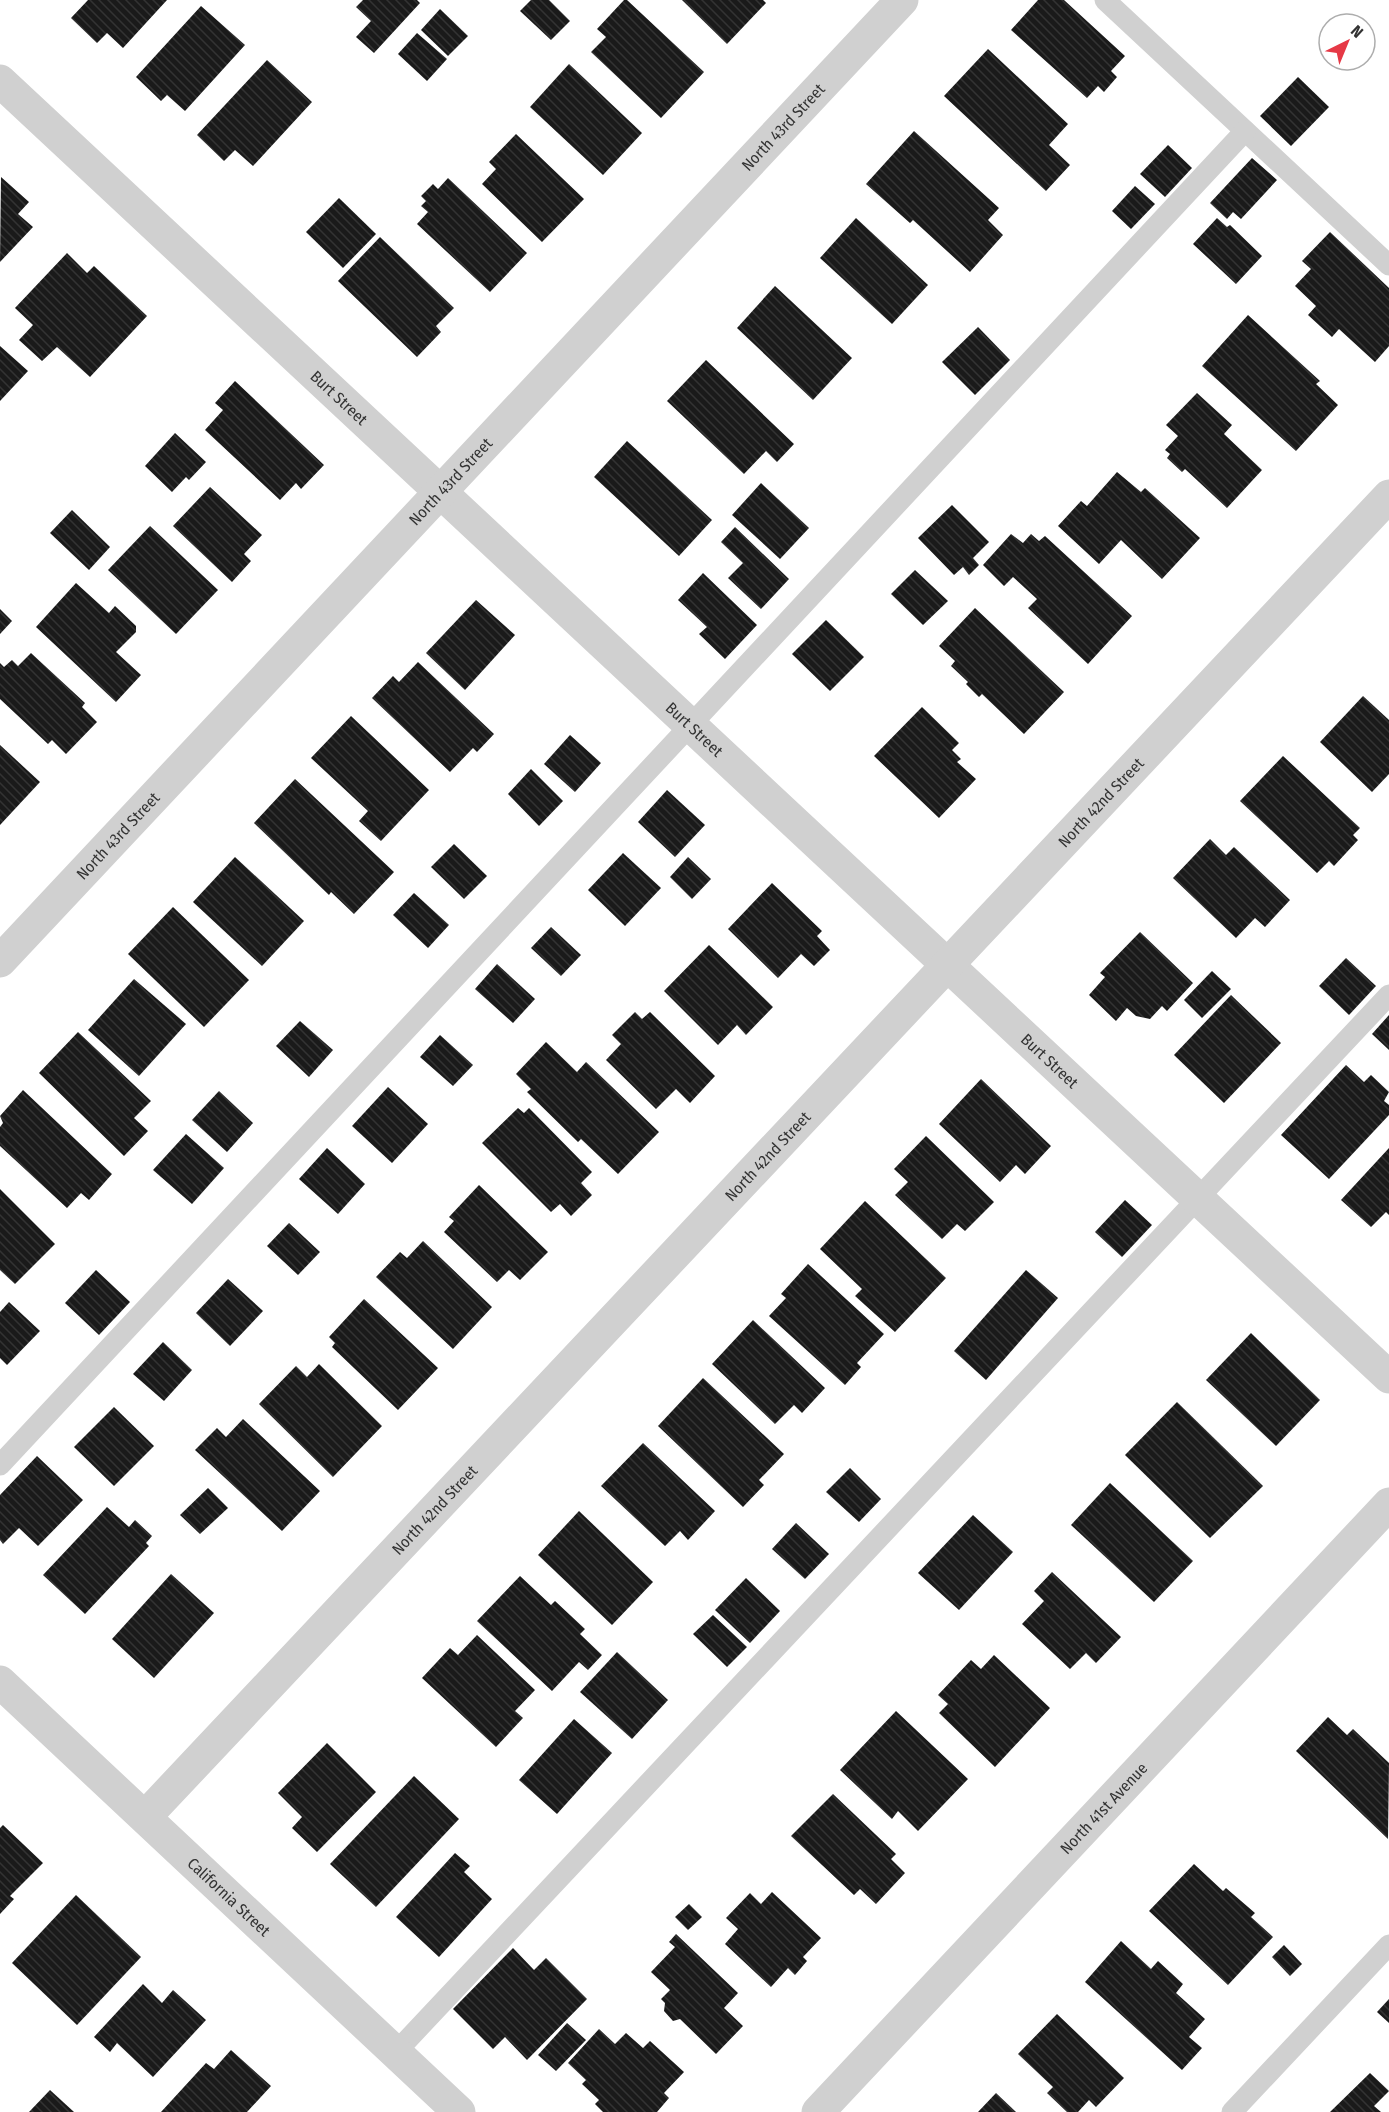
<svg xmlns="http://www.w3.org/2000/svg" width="1389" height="2112" viewBox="0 0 1389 2112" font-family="'Fira Sans Condensed',sans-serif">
<defs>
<pattern id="building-back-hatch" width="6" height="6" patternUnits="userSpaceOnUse" patternTransform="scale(1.5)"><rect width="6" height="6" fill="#1a1a1a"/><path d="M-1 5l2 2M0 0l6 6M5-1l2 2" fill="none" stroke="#333"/></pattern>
</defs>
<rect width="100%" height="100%" fill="#fff"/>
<g fill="url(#building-back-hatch)">
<polygon points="88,0 167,0 123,48 107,33 97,43 71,18"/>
<polygon points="363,0 417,0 420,3 374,53 356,37 371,21 356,7"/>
<polygon points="531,0 549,0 570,21 551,40 520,11"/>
<polygon points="624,0 627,0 704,72 661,118 591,52 606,37 597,29"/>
<polygon points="682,0 763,0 766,3 727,44"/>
<polygon points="1038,0 1064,0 1125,56 1111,71 1117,77 1104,92 1098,86 1087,98 1011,30"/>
<polygon points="201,6 245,45 185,111 167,95 161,101 136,77"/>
<polygon points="440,9 468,36 448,56 421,30"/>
<polygon points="417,33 447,59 427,81 398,54"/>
<polygon points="988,49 1068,124 1049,145 1070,165 1046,191 944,96"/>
<polygon points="267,60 312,102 253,166 235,150 224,161 197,135"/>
<polygon points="569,64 642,133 603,175 530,107"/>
<polygon points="1298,77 1329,107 1291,146 1260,116"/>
<polygon points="914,131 999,208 988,220 1003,235 970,272 913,220 910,223 866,184"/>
<polygon points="516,134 584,199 542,242 482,184 496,169 489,162"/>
<polygon points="1168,145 1192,168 1165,197 1140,174"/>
<polygon points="1252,158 1277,180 1241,219 1233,212 1227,219 1210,203"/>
<polygon points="1,177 29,202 18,214 33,227 0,262"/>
<polygon points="448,178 527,253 490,292 417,224 428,212 421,206 426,201 421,196 433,184 438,189"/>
<polygon points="1135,186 1155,204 1131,229 1112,211"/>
<polygon points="339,198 376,234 343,268 306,232"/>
<polygon points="856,218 928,285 892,324 820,258"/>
<polygon points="1217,218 1227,227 1230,225 1262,256 1236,284 1193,244"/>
<polygon points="1330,232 1389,288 1389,346 1375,362 1339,329 1332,337 1308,315 1316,306 1295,286 1311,269 1302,261"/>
<polygon points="380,237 454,308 436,326 441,332 417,357 338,281"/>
<polygon points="67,253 87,273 94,266 147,316 90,377 57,347 42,361 19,340 33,325 15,308"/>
<polygon points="775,286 852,358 813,400 737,328"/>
<polygon points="1248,315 1320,381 1316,384 1338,405 1296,451 1202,366"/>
<polygon points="978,327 1010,360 975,395 942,362"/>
<polygon points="0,346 28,371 0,401"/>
<polygon points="706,360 794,444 777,462 766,451 744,474 667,401"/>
<polygon points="235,381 324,465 301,489 296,483 280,500 205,430 223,410 215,403"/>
<polygon points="1197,393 1232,425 1224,434 1262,470 1227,508 1185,469 1182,472 1167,458 1170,454 1165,450 1178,436 1166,425"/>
<polygon points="175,433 206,462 189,480 186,477 172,492 145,466"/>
<polygon points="627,441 712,520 679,556 594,477"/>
<polygon points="1117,472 1141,492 1145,488 1200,538 1162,579 1121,540 1099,564 1058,526 1081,501 1087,506"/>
<polygon points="761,483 809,528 780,559 732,515"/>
<polygon points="210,487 262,535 244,554 251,561 232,582 173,526"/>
<polygon points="952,505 989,542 973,558 979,565 969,575 963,567 954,575 918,538"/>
<polygon points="72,510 110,547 89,570 50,533"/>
<polygon points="150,526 218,590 176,634 108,570"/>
<polygon points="735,527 789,579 761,609 728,578 743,563 721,542"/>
<polygon points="1011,534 1023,543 1031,534 1039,541 1045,536 1132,616 1088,664 1028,608 1037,599 1013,577 1004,586 983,565"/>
<polygon points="915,570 948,601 923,625 891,594"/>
<polygon points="703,573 757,625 725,659 699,634 707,627 678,600"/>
<polygon points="76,583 109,613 115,606 136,626 136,632 116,652 141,675 116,702 36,627"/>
<polygon points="476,600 515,635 465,690 426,653"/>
<polygon points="975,608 1064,692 1024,734 982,694 979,697 966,684 968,682 951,666 955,661 939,646"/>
<polygon points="0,609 12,621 0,634"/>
<polygon points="826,620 864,657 830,691 792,654"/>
<polygon points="31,653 85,703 82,707 97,722 66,754 52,740 48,744 0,699 0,663 4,667 12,660 18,666"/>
<polygon points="418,662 494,734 477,752 473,748 450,772 372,698 393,676 399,682"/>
<polygon points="1363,696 1389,720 1389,774 1372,792 1320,742"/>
<polygon points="922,707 959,743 952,750 961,759 957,762 976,779 939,818 874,756"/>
<polygon points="351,716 429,790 381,841 359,821 368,811 311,758"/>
<polygon points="570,735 601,763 575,792 544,764"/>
<polygon points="0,745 40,782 0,825"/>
<polygon points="1283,756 1360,828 1353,835 1358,840 1334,866 1329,861 1317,873 1240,801"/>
<polygon points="531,769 563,801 539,826 508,794"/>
<polygon points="295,779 394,872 354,914 331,892 329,895 254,823"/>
<polygon points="667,790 705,825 675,857 638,822"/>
<polygon points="1210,839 1226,855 1234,847 1290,900 1265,927 1255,918 1236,938 1173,878"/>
<polygon points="454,844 487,876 464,899 431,867"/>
<polygon points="623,853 661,888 625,926 588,890"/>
<polygon points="235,857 304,921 262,966 193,902"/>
<polygon points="688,857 711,879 692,899 670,877"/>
<polygon points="772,883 822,931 817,936 830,950 814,966 801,954 778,978 728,929"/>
<polygon points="414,893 449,925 428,948 393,915"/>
<polygon points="173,907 249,980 204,1027 128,954"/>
<polygon points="551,927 581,955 561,976 531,948"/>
<polygon points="1140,932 1193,983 1167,1011 1162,1006 1150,1019 1136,1016 1127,1008 1116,1021 1089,995 1105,977 1100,973"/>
<polygon points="709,945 773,1007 746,1035 737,1025 718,1045 664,991"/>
<polygon points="1346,958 1376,986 1349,1015 1319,986"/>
<polygon points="497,964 535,999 513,1023 475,989"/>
<polygon points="1212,971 1231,989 1202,1018 1184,1000"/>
<polygon points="134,979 186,1024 139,1076 88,1030"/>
<polygon points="1231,995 1281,1043 1224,1103 1174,1055"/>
<polygon points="635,1012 642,1019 650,1012 715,1076 690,1103 676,1089 656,1109 606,1060 621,1044 612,1035"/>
<polygon points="1389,1015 1389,1050 1372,1034"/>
<polygon points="300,1021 333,1050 309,1077 276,1046"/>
<polygon points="78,1032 151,1101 134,1118 148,1131 124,1156 39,1073"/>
<polygon points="440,1035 473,1065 453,1086 420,1057"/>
<polygon points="546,1042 577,1072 586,1062 659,1132 618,1174 581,1139 578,1142 527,1092 531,1089 516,1074"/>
<polygon points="1346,1065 1364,1082 1371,1075 1389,1092 1384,1101 1389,1105 1389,1115 1329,1179 1281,1135"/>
<polygon points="981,1079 1051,1146 1025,1174 1016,1165 1000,1182 939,1124"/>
<polygon points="388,1087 428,1124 392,1163 352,1126"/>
<polygon points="23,1090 112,1174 89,1200 81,1193 67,1208 0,1146 0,1127 3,1123 0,1116"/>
<polygon points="219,1091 253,1123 227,1152 192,1120"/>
<polygon points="518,1108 524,1113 529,1108 592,1172 581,1183 592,1195 571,1216 560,1204 551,1212 482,1143"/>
<polygon points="186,1134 224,1168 192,1204 153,1170"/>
<polygon points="926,1136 994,1202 965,1231 957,1224 942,1239 895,1195 908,1182 894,1169"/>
<polygon points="327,1148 365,1184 338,1214 299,1179"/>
<polygon points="1389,1148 1389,1215 1386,1212 1371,1227 1341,1200"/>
<polygon points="479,1185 548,1252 520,1280 509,1270 497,1282 444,1232 454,1221 449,1217"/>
<polygon points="0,1189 55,1244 15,1284 0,1270"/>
<polygon points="1125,1200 1152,1225 1122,1257 1095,1232"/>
<polygon points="865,1201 946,1278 895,1332 855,1296 862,1289 820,1249"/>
<polygon points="289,1223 320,1252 298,1275 267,1246"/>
<polygon points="423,1241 492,1307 453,1349 376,1277 400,1252 407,1258"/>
<polygon points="808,1264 884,1334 857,1363 861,1367 845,1385 769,1316 786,1298 781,1294"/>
<polygon points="96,1270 130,1302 99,1335 65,1303"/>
<polygon points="1026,1270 1058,1298 986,1380 954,1351"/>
<polygon points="228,1279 263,1311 230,1346 196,1313"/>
<polygon points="364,1299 438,1368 398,1410 332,1347 335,1343 329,1337"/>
<polygon points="9,1302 40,1331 7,1365 0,1358 0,1312"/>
<polygon points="753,1320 825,1388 802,1413 794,1405 775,1424 712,1364"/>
<polygon points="1251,1333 1320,1400 1276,1446 1206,1380"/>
<polygon points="163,1342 192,1370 164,1401 133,1374"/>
<polygon points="319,1364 382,1426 333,1477 259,1404 296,1366 307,1377"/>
<polygon points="703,1378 784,1454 759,1480 764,1485 743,1507 658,1426"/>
<polygon points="1177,1402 1263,1486 1210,1538 1125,1455"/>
<polygon points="114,1407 154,1446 114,1486 74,1447"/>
<polygon points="243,1419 320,1491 282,1531 195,1450 217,1428 226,1437"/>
<polygon points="643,1443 715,1511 688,1540 680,1531 665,1546 601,1486"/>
<polygon points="37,1456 83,1500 38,1546 19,1528 3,1544 0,1540 0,1495"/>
<polygon points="850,1468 881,1499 859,1522 826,1492"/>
<polygon points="1110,1483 1193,1561 1154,1602 1071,1525"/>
<polygon points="208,1488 228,1508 200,1534 180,1515"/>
<polygon points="107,1507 129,1527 135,1520 152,1536 146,1543 149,1546 85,1614 43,1575"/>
<polygon points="579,1511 653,1582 612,1625 538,1555"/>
<polygon points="973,1515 1013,1552 959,1610 918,1573"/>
<polygon points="796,1523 829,1554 805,1579 772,1549"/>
<polygon points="1052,1572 1121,1637 1096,1663 1086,1653 1070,1669 1022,1624 1044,1601 1034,1591"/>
<polygon points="171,1574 214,1613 154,1678 112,1639"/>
<polygon points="520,1576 551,1605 555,1601 585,1629 580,1634 602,1655 588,1670 579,1662 552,1691 477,1621"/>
<polygon points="746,1578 780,1611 750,1643 715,1610"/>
<polygon points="713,1615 747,1647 727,1667 693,1634"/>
<polygon points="477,1635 535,1690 515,1711 523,1718 496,1747 422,1678 450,1648 458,1655"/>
<polygon points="617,1652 668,1700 632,1739 580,1692"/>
<polygon points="994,1655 1050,1708 995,1767 939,1713 948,1704 938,1695 971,1660 981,1669"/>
<polygon points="896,1711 968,1779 918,1831 898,1811 892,1819 840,1770"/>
<polygon points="1328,1717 1347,1735 1353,1729 1389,1763 1388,1839 1296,1751"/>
<polygon points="574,1719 612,1753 557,1814 519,1780"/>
<polygon points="327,1743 376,1792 317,1852 292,1828 302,1817 278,1793"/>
<polygon points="414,1776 459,1819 376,1907 330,1864"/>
<polygon points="833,1794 896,1854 891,1859 905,1873 876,1904 860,1889 854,1895 791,1836"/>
<polygon points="3,1825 43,1863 10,1896 14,1899 0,1914 0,1828"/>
<polygon points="455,1853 470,1866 464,1872 492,1899 439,1957 396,1917"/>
<polygon points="1194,1864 1223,1891 1226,1888 1255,1913 1251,1917 1273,1937 1228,1985 1149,1911"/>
<polygon points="772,1892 821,1938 803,1957 807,1961 795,1975 788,1968 771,1987 725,1944 738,1929 726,1918 750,1893 761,1904"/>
<polygon points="76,1895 141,1957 77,2025 12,1963"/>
<polygon points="689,1904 702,1917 688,1930 675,1917"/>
<polygon points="676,1934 738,1993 724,2008 743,2026 716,2054 680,2019 673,2021 664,2011 665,2003 661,1999 670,1990 651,1972 675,1947 669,1942"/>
<polygon points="1121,1941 1151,1969 1158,1961 1183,1984 1176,1993 1205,2019 1189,2037 1202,2048 1182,2070 1085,1982"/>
<polygon points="1284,1945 1302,1964 1290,1976 1272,1957"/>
<polygon points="513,1948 534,1970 546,1958 587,1999 527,2060 505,2037 493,2049 453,2009"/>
<polygon points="143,1984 162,2003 173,1990 206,2020 153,2077 117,2043 110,2052 94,2037"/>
<polygon points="1389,1999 1389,2023 1377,2012"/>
<polygon points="1057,2014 1124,2078 1096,2107 1089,2100 1078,2112 1067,2112 1047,2093 1053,2087 1018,2054"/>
<polygon points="567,2023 586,2040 556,2071 538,2055"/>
<polygon points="599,2029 615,2044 626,2033 643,2048 650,2041 684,2072 664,2093 669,2098 657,2112 603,2112 595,2104 599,2100 582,2084 586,2080 568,2063"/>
<polygon points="231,2050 271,2086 247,2112 161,2112 206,2063 214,2069"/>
<polygon points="1370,2073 1389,2091 1374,2106 1381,2112 1330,2112"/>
<polygon points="50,2090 74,2112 29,2112"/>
<polygon points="996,2093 1016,2112 978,2112"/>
</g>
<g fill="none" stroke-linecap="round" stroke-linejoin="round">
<g stroke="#d0d0d0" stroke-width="21">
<polyline points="1105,0 1389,265"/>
<polyline points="0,1465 1245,131"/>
<polyline points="395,2053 1389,995"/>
<polyline points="1232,2112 1389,1945"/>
</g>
<g stroke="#d0d0d0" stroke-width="33">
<path id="s1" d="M0,81L1389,1377"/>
<path id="s2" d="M0,961L902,0"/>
<path id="s3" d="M145,1817L1389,496"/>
<path id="s4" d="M818,2112L1389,1504"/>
</g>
<path stroke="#d0d0d0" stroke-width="33" id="s5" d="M0,1682L459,2112"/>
</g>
<g text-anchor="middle" stroke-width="6" stroke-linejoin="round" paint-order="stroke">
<g font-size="16" fill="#333" stroke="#fff">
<text dy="6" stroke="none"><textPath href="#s2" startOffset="1144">North 43rd Street</textPath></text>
<text dy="6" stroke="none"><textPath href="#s1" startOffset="464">Burt Street</textPath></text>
<text dy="6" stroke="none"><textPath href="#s2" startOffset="658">North 43rd Street</textPath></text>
<text dy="6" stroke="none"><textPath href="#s1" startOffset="950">Burt Street</textPath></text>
<text dy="6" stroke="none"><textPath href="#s3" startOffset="1394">North 42nd Street</textPath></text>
<text dy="6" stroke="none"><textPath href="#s2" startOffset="172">North 43rd Street</textPath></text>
<text dy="6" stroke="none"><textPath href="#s1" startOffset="1436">Burt Street</textPath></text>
<text dy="6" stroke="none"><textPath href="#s3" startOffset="908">North 42nd Street</textPath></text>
<text dy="6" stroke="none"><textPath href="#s3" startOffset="422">North 42nd Street</textPath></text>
<text dy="6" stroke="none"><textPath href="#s4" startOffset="417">North 41st Avenue</textPath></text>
<text dy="6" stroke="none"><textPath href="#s5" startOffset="314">California Street</textPath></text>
</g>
</g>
<g transform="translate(1347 42) rotate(43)"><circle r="28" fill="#ffffff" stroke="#adadad" stroke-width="1.5"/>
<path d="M0-4.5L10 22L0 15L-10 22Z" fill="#e63946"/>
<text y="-9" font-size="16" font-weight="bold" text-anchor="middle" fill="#333333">N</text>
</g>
</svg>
